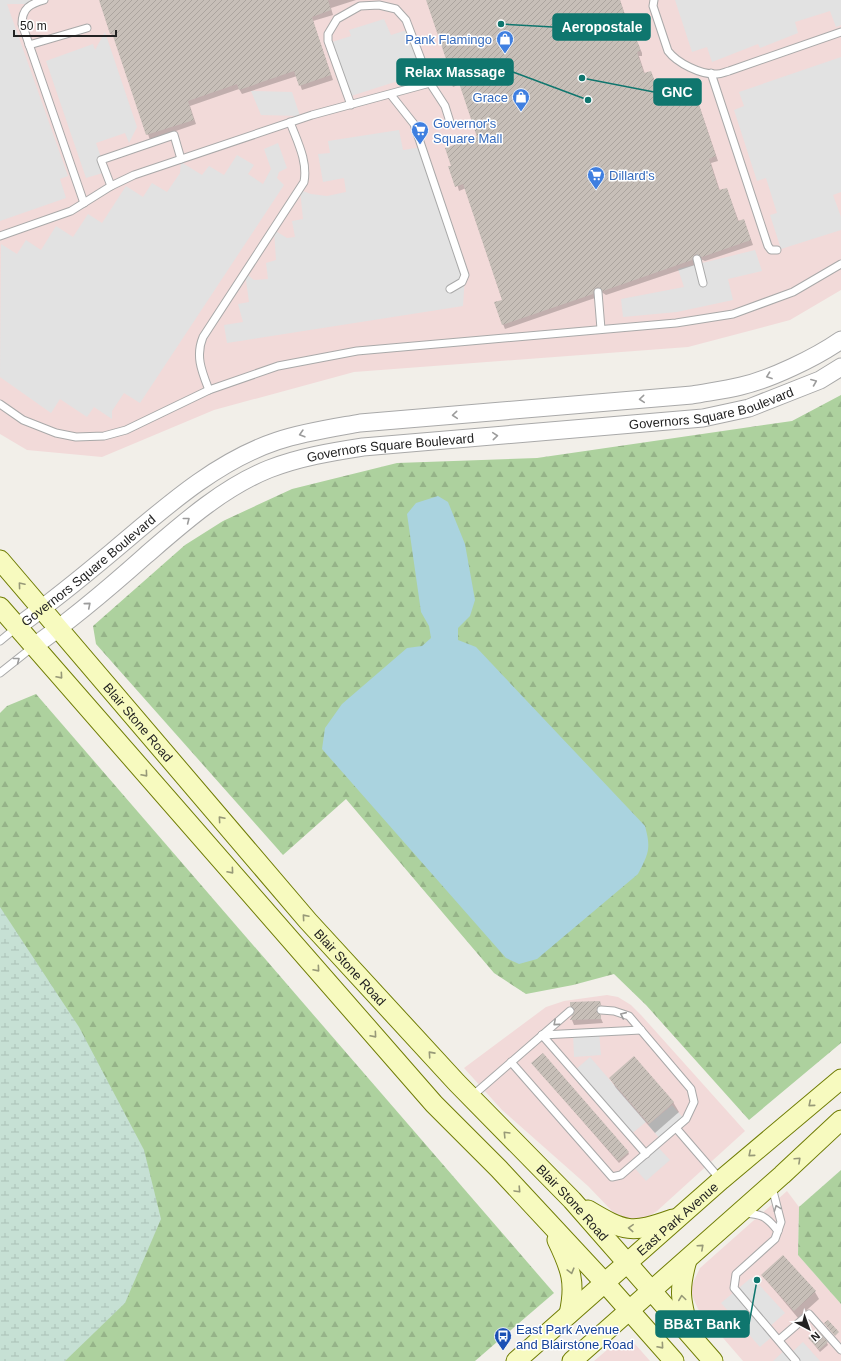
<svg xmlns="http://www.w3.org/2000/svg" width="841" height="1361" viewBox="0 0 841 1361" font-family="Helvetica,sans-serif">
<defs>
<pattern id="forest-firs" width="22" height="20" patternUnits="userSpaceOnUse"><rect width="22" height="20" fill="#add19e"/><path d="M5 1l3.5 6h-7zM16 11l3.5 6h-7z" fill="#95b388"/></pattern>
<pattern id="wetland-marsh" width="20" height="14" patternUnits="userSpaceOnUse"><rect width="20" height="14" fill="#c6e0d4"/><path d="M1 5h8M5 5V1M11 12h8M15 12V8" fill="none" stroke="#aac0b6"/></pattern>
<pattern id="building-hatch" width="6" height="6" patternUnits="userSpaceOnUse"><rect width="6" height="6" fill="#c7bfb8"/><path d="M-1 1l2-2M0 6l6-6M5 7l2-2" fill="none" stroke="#aba49e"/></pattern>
</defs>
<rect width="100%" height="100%" fill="#f2efe9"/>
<g fill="#f2dad9">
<polygon points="0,0 841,0 841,290 790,320 688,347 354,372 214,410 102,457 27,450 0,434"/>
<polygon points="607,995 618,997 631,1005 641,1015 745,1131 657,1211 646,1218 637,1219 629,1219 613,1212 588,1186 502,1110 464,1068 546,1007 564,1001"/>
<polygon points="787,1191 799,1207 798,1255 841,1304 841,1361 743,1361 698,1309 692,1295 692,1285 700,1268"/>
<polygon points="624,1343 635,1344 650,1361 594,1361 607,1350"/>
</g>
<g fill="url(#forest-firs)">
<polygon points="841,395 841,1043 749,1120 646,1005 614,974 573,985 526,994 494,973 346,799 283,855 96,644 93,626 185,545 223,521 292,489 397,463 537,458 792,421"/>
<polygon points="36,694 554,1293 475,1361 0,1361 0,713 7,706"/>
<polygon points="841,1170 841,1304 798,1255 799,1207"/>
</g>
<polygon fill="url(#wetland-marsh)" points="0,907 79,1027 144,1150 161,1219 125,1303 65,1361 0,1361"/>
<g fill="#e2e2e2">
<polygon points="0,0 44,0 33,4 7,4 68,176 60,179 66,198 0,221"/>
<polygon points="675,0 841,0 841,25 836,27 830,11 795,22 798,33 760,48 758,44 712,62 707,47 692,52"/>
<polygon points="384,19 391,35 410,29 426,72 348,97 329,43 351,36 349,30"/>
<polygon points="105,32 137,127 129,143 125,133 96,143 106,172 86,178 46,61 93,44 95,50"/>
<polygon points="841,57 841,192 833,195 841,217 841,230 781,249 770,215 777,213 766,178 757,181 734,110 744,106 739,92"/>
<polygon points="251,91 292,92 300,116 261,115"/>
<polygon points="399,130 403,150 422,147 465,275 463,306 227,343 224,325 243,322 238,304 249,302 245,273 254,280 268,279 266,263 276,260 274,230 287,238 295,237 292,221 303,219 300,190 311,194 327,196 346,192 344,178 323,182 318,154 330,153 328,141"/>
<polygon points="278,143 287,168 279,172 277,178 284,185 140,403 124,393 112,411 112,419 94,407 87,417 60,399 51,413 0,377 1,244 17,254 26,240 41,250 56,226 73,237 88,214 102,223 126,186 143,197 152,183 167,192 180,173 181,162 202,175 209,166 224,175 237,155 254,165 248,174 263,184 271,169 264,149"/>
<polygon points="755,250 762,271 728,279 733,300 677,312 623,317 621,299 684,287 678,269"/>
<polygon points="599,1032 601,1055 574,1057 573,1034"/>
<polygon points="590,1057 646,1122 630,1135 574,1071"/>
<polygon points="672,1105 685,1120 661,1140 648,1125"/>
<polygon points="656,1145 670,1160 646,1181 632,1165"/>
<polygon points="752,1277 785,1313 768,1328 774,1335 760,1347 721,1303"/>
<polygon points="803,1342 820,1361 773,1361 786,1349 790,1354"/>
</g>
<path fill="#aad3df" d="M438,496L448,502L465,544L475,600L470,616L458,628V640L476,647L645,826C651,848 649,853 638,874L537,959L519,964L506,958L322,749L325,728L342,704L407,648L422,646L431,638L429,626L421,612L407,514L416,503Z"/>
<g fill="#0003" fill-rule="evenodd">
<polygon points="102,0 356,0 331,8 333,15 313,21 333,80 302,90 297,76 242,94 239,89 190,106 196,124 150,140 115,38 111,34 100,2"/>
<polygon points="427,0 620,0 633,38 635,37 642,53 642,56 639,56 645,74 651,72 660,96 694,90 718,161 711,163 720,191 727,189 739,222 744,220 753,245 705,261 698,258 695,265 606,295 600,291 595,298 505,329 503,324 503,300 466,188 459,191 452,166 478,137 460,84 453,87 451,82 447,60"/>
<path d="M600,1002L603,1010L599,1014L603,1023L574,1025L572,1020L575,1012L571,1006ZM599,1005H602L593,1014L592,1013Z"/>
<polygon points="534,1065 628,1152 629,1154 619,1163"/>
<polygon points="610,1078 673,1102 679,1112 655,1133 616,1088"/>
<polygon points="783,1256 815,1292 819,1299 798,1318 762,1275"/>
<polygon points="809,1338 827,1343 828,1345 820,1352"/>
</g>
<g fill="url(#building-hatch)">
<polygon points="99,0 328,0 331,10 312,17 331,75 299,86 294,71 239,90 237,84 188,101 194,120 146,135 112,33 110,34"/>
<polygon points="426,0 620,0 632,37 635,36 640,48 640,51 637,52 644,73 651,71 660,95 692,84 716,156 709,159 719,190 727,188 738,221 744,219 751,240 702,257 695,254 692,260 603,291 597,287 594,290 593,294 502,325 494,302 502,300 463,184 455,187 448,166 451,166 445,148 477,137 458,80 450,83 443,61 446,59"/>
<polygon points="600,1001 601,1005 596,1010 601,1015 601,1019 570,1020 575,1010 570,1006 570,1002"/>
<polygon points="543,1053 629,1152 618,1161 531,1063"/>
<polygon points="634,1056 674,1102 649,1124 609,1078"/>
<polygon points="783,1255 816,1291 794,1311 761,1275"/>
<polygon points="828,1320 839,1332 835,1336 824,1323"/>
<polygon points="817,1330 828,1342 819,1350 808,1338"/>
</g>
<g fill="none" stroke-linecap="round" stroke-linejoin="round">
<g stroke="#a9a9a9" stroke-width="9">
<g id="service">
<path d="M44,0C30,4 22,8 22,24L84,203"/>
<path d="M654,0L653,6L668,51C677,63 701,75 717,74C721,74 725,72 729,71L841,32"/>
<polyline points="29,45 87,28"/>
<polyline points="711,73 768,246 771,250 777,250"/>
<polyline points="430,83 445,106 450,122"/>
<polyline points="391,95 414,124 465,275 462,282 450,289"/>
<polyline points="111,186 101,160 174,135 181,159"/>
<polyline points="0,236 71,211 111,186 134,175 312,115 430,83 406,20 396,9 379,5 360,6 337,19 328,34 328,41 351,105"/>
<polyline points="697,259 703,283"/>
<polyline points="598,292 601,329"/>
<path d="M209,390C202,372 195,356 203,337L304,182C308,161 297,141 290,122"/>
<polyline points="0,404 23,420 56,433 76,437 104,436 126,430 209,390 278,366 357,351 676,323 733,314 793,292 841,264"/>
<polyline points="0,641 17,627"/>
<polyline points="0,673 34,646"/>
<polyline points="542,1035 646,1154"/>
<polyline points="542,1035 641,1030"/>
<polyline points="511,1062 612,1177 621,1175 686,1119 694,1102 691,1089 629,1016 614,1011 601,1010"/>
<polyline points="471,1097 570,1011"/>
<polyline points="676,1128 720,1179"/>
<polyline points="772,1187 781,1222 775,1239 736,1274 734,1288 796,1361"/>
<path d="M743,1213C762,1214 766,1216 778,1231"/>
<polyline points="779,1340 809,1314 841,1350"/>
</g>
</g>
<g stroke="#a9a9a9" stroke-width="19">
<g id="tertiary">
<path id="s1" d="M17,627C50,603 81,578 112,552C162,510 214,462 277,441C304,432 332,428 360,423L692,395C708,392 725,390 741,386C771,379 815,358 841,340"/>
<path id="s2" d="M34,646C73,619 109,588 145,556C182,524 222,488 269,469C300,457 331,452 363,447L703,418L749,408L820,380L841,367"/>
</g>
</g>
<g stroke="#707d05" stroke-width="21">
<g id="secondary">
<path id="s3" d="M0,560L308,921L457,1083L572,1200L713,1361"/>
<polyline points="0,607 434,1104 499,1169 605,1283 674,1361"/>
<path d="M588,1210C625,1232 631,1234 673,1219"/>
<path d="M557,1240C571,1269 576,1283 569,1314"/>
<path d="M687,1260C678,1291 681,1301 689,1331"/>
<path id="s4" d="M516,1361L721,1180L841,1079"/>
<polyline points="572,1361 782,1175 841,1120"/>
</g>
</g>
<use href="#service" stroke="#fff" stroke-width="7"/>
<use href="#tertiary" stroke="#fff" stroke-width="17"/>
<use href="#secondary" stroke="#f7fabf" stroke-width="19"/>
</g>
<defs><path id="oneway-chevron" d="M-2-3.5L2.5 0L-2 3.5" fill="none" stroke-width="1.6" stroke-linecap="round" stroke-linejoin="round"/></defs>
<g stroke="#9c9c9c">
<use href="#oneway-chevron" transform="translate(769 376) rotate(160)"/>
<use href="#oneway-chevron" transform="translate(814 382) rotate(-22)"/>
<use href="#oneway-chevron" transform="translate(642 399) rotate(175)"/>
<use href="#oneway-chevron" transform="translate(455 415) rotate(175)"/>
<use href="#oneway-chevron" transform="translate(302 434) rotate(164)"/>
<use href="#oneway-chevron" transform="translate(495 436) rotate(-5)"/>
<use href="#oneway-chevron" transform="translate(187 520) rotate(-38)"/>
<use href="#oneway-chevron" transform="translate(88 605) rotate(-40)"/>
<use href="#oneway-chevron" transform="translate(17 660) rotate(-38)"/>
<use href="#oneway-chevron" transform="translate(623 1015) rotate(-156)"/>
<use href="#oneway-chevron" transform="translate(556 1023) rotate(139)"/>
<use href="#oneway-chevron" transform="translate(777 1208) rotate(-111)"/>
</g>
<g stroke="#979978">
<use href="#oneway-chevron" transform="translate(21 585) rotate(-130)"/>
<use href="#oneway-chevron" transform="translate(60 676) rotate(49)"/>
<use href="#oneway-chevron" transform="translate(145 774) rotate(49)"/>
<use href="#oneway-chevron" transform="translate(221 819) rotate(-131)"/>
<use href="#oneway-chevron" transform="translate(231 871) rotate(49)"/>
<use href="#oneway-chevron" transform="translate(305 917) rotate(-131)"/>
<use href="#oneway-chevron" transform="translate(317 969) rotate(49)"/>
<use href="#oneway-chevron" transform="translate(374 1035) rotate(49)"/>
<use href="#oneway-chevron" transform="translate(431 1054) rotate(-132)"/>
<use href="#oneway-chevron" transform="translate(811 1104) rotate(140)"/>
<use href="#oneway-chevron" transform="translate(506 1134) rotate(-134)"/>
<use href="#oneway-chevron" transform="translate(751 1154) rotate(140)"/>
<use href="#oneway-chevron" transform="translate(798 1160) rotate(-43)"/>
<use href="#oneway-chevron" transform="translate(518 1190) rotate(47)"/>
<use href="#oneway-chevron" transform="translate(631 1228) rotate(-177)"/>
<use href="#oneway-chevron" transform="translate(701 1247) rotate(-42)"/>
<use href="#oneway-chevron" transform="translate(571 1271) rotate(75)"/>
<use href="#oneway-chevron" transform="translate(682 1298) rotate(-98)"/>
<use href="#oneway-chevron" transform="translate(661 1346) rotate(49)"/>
</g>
<defs>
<g id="shop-pin" transform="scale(0.9)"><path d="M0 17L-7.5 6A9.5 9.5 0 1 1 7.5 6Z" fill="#3f7fe0" stroke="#fff"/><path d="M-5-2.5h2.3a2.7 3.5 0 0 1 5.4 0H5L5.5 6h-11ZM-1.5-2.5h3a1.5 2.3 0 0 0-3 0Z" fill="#fff"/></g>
<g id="supermarket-pin" transform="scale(0.9)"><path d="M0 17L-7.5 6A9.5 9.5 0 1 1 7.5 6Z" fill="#3f7fe0" stroke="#fff"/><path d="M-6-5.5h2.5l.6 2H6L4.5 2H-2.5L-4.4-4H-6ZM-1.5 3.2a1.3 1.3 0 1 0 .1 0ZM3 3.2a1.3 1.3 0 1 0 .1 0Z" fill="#fff"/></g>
<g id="bus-pin" transform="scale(0.9)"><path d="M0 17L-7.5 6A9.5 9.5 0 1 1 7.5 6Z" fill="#1a4fb4" stroke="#fff"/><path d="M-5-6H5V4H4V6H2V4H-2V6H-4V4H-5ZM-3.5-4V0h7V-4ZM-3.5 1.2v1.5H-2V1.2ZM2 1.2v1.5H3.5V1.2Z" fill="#fff"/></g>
</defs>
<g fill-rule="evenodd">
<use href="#shop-pin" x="505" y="39"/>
<use href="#shop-pin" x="521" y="97"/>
<use href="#supermarket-pin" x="420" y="130"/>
<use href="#supermarket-pin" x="596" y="175"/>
<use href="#bus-pin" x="503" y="1336"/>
</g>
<g text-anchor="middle" stroke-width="3" stroke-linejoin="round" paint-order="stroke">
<g font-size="13" fill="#366cbe" stroke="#fff" text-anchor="end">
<text x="492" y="44">Pank Flamingo</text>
<text x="508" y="102">Grace</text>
<text x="433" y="128" text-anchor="start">Governor's<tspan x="433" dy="15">Square Mall</tspan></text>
<text x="609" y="180" text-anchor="start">Dillard's</text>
</g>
<g font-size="13" fill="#222" stroke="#fff">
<text dy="5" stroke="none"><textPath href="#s2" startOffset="743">Governors Square Boulevard</textPath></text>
<text dy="5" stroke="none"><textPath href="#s2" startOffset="419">Governors Square Boulevard</textPath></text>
<text dy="5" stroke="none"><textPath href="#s1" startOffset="91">Governors Square Boulevard</textPath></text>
<text dy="5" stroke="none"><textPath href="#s3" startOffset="213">Blair Stone Road</textPath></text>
<text dy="5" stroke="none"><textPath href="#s3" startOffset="537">Blair Stone Road</textPath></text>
<text dy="5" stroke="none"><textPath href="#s3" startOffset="861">Blair Stone Road</textPath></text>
<text dy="5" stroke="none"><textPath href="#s4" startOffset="215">East Park Avenue</textPath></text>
</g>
<g font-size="13" fill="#164399" stroke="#fff" text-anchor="start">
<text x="516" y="1334">East Park Avenue<tspan x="516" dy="15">and Blairstone Road</tspan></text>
</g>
</g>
<path fill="none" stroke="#0f766e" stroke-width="1.5" d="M501 24L553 27M588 100L513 72M582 78L654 92M757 1280L749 1324"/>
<g fill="#0f766e" stroke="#fff" stroke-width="1.5">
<circle cx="501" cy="24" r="4"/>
<circle cx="588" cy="100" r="4"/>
<circle cx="582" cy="78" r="4"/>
<circle cx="757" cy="1280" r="4"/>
</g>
<g fill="#0f766e" stroke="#0f766e" stroke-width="1.5">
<rect x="553" y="14" width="97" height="26" rx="4"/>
<rect x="397" y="59" width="116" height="26" rx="4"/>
<rect x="654" y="79" width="47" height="26" rx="4"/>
<rect x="656" y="1311" width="93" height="26" rx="4"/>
</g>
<g font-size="14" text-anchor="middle" font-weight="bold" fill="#fff">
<text x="602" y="32">Aeropostale</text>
<text x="455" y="77">Relax Massage</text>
<text x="677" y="97">GNC</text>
<text x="702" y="1329">BB&amp;T Bank</text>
</g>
<g transform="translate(809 1329) rotate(139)" stroke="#ffffff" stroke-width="3" paint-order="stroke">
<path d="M0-3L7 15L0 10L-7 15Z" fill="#222222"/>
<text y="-6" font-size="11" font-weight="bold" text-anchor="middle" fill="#222222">N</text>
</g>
<path d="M14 30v6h102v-6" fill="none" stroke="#222222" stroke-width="2"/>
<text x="20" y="30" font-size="12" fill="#222222" stroke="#ffffff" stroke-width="3" paint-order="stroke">50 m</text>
</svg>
